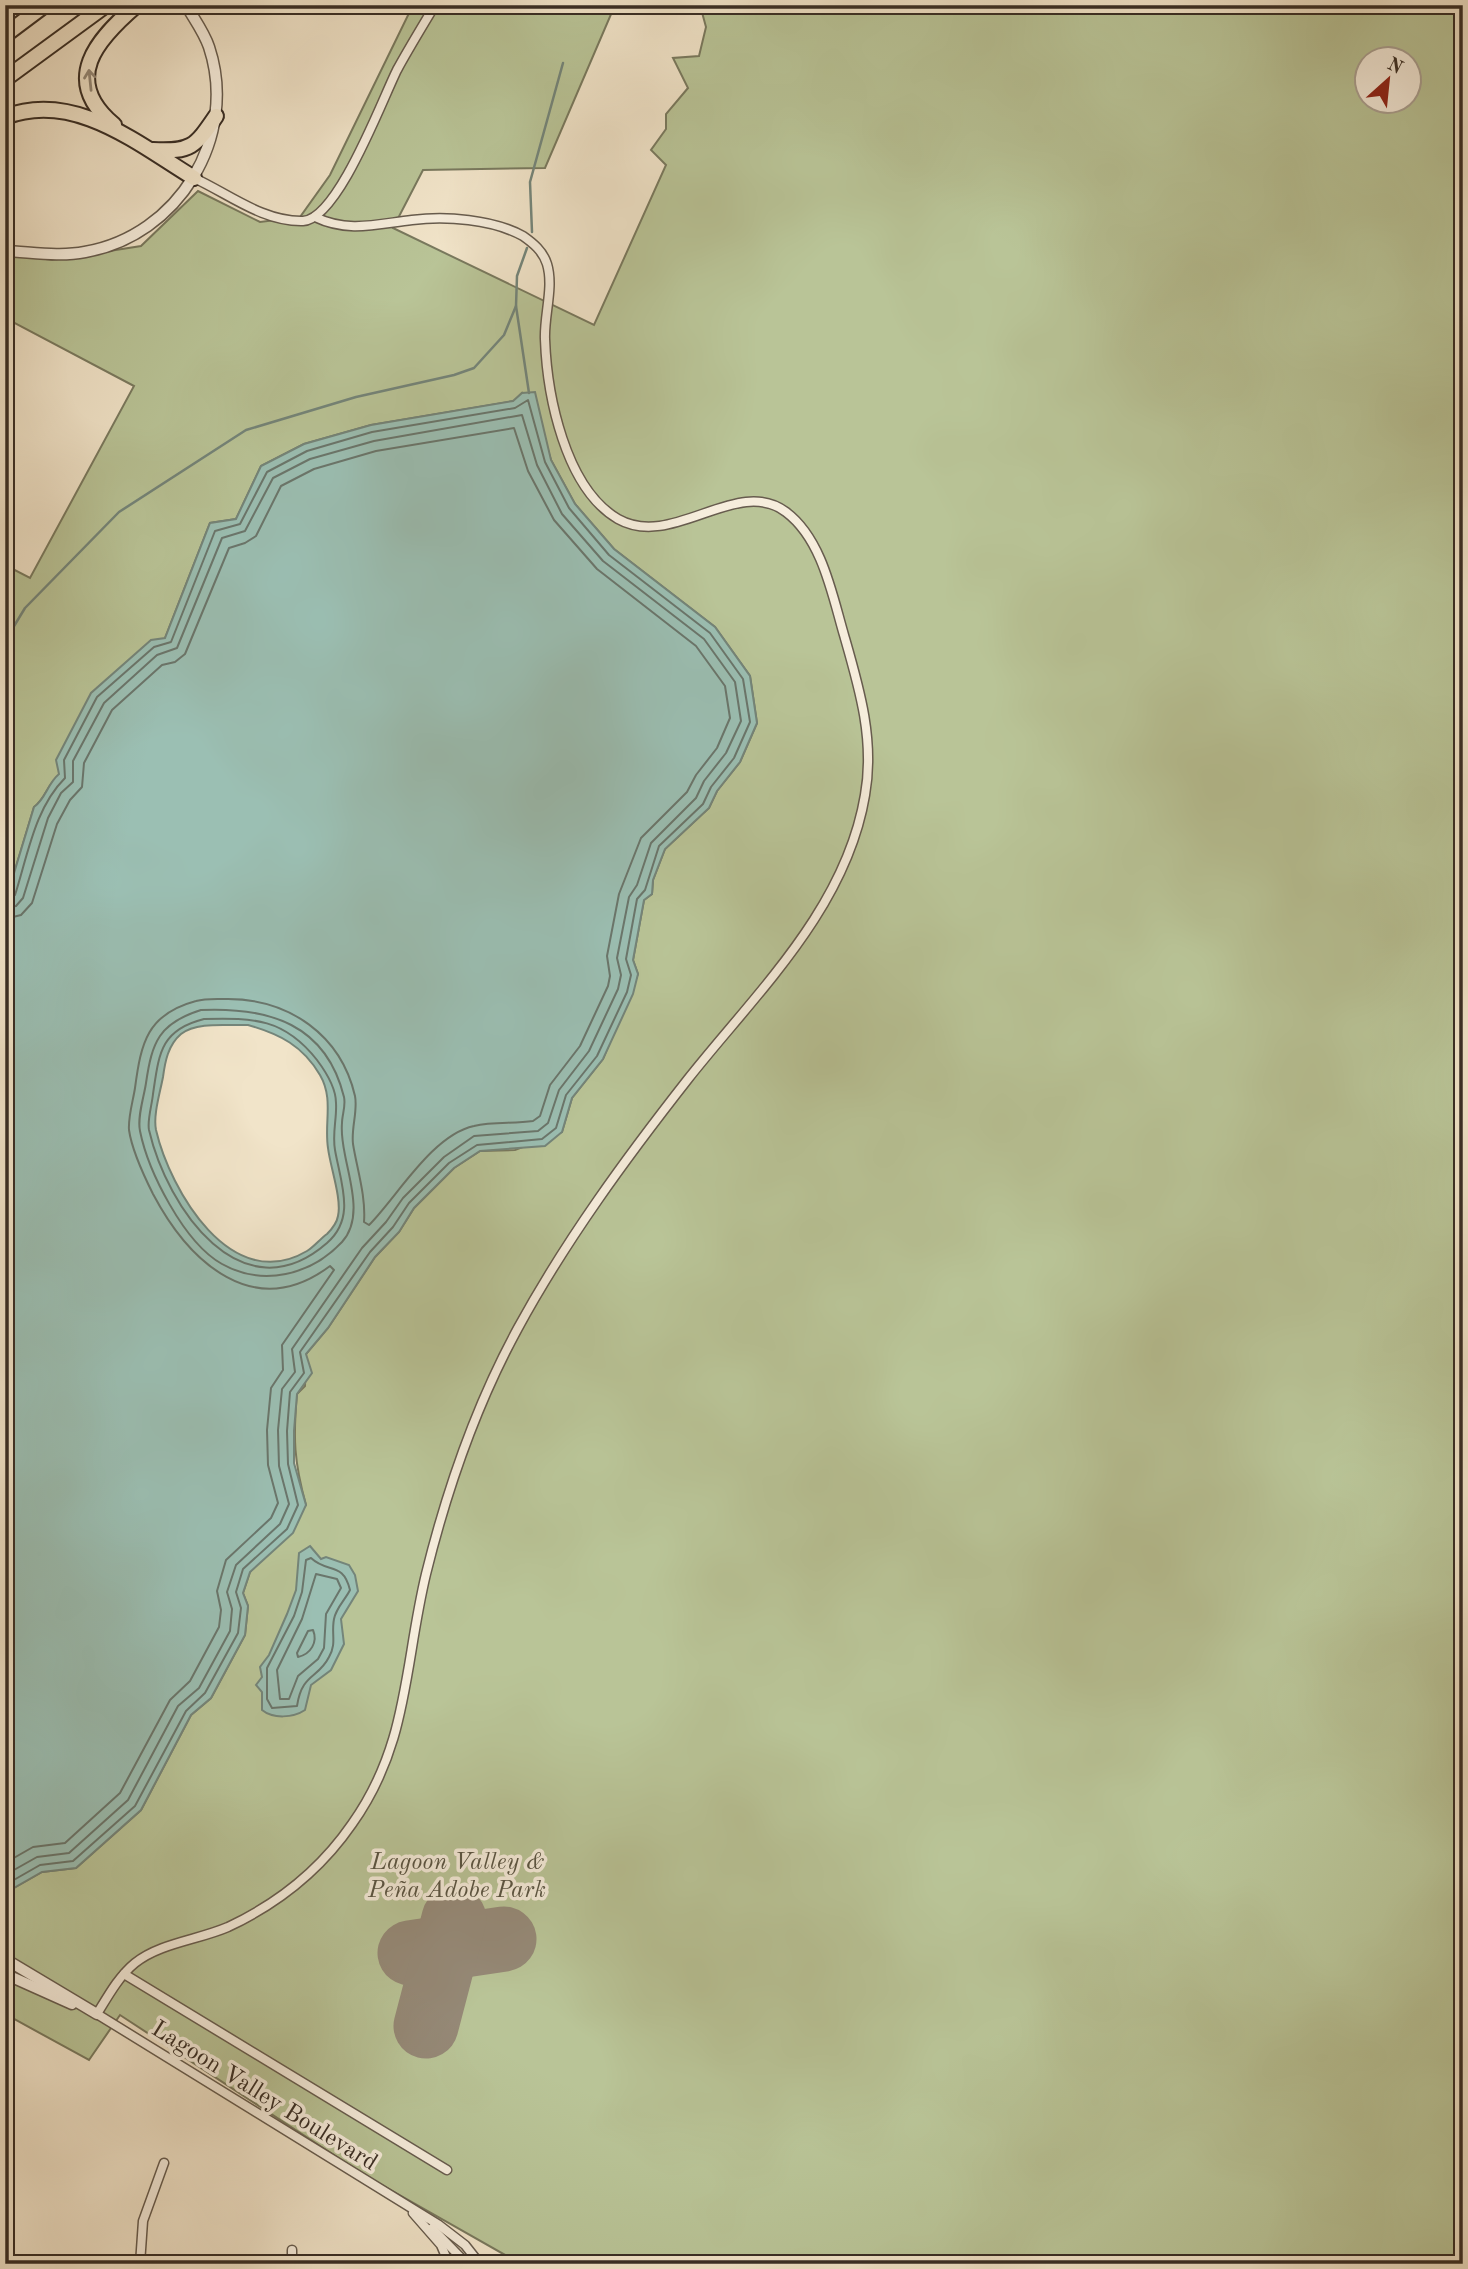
<svg xmlns="http://www.w3.org/2000/svg" width="1468" height="2269" viewBox="0 0 1468 2269" font-family="'Old Standard TT',serif">
<rect width="100%" height="100%" fill="#f1e4c9"/>
<filter id="stains"><feTurbulence type="fractalNoise" baseFrequency=".00286" numOctaves="4"/><feColorMatrix values="0 0 0 0 .2 0 0 0 0 .09 0 0 0 0 .02 0 0 0 .5 -.17"/></filter>
<radialGradient id="worn" r=".72"><stop offset=".6" stop-color="#630" stop-opacity="0"/><stop offset="1" stop-color="#630" stop-opacity=".3"/></radialGradient>
<path fill="#b9c497" stroke="#79795e" stroke-width="2" fill-rule="evenodd" d="M413,5H615L545,168L423,170L393,228L594,325L666,165L651,150L666,129V114L688,88L673,58L699,56L706,27L700,5H1463V2264H521L366,2176L120,2015L89,2060L5,2014V1893L42,1872L76,1868L141,1810L191,1715L211,1698L245,1635L248,1606L243,1593L250,1572L306,1505C294,1462 293,1438 297,1394L305,1386L306,1354L328,1328L375,1257L399,1232L414,1208L454,1168L480,1151L515,1150L562,1132L572,1098L603,1059L638,974L633,960L644,900L652,894L653,880L665,849L709,808L717,791L740,762L757,723L750,676L715,627L614,549L575,504L551,460L542,430L522,393L514,401L371,425L304,444L261,466L236,519L210,523L165,638L60,774C47,784 46,798 34,807L5,903V565L30,578L134,386L5,318V253L52,260L141,246L198,191L260,222L300,217L330,175ZM1366,60H1408V102H1366Z"/>
<g fill="#9bbfb3" stroke="#74857a" stroke-width="2" fill-rule="evenodd">
<path d="M535,392L551,460L575,504L614,549L715,627L750,676L757,723L740,762L717,791L709,808L665,849L653,880L652,894L644,900L633,960L638,974L633,994L603,1059L572,1098L562,1132L545,1146L480,1151L454,1168L414,1208L399,1232L375,1257L328,1328L306,1354L312,1373L297,1394L294,1431V1463L306,1505L293,1533L250,1572L243,1593L248,1606L245,1635L211,1698L191,1715L141,1810L76,1868L42,1872L5,1893V903L34,807C46,799 47,784 59,774L56,760L91,693L151,640L165,638L210,523L236,519L261,466L304,444L371,425L513,401L522,393ZM248,1025C280,1034 303,1046 320,1075C334,1099 324,1123 328,1148C330,1166 342,1199 338,1216C337,1222 331,1230 327,1234C320,1239 314,1247 307,1251C231,1296 170,1190 156,1130C153,1115 160,1093 163,1077C165,1062 168,1045 181,1034C197,1021 229,1026 248,1025Z"/>
<path d="M310,1546L321,1559L326,1557L349,1565L355,1575L358,1591L341,1619L344,1644L331,1670L311,1685L305,1710C293,1718 273,1719 262,1710V1692L256,1685L262,1677L260,1667L269,1655L287,1614L296,1590L299,1553Z"/>
</g>
<g fill="none" stroke-linecap="round" stroke-linejoin="round">
<g stroke="#6a766c" stroke-width="2">
<path d="M5,900L15,895C28,854 35,808 65,778L64,760L97,697L154,647L171,642L215,531L240,524L267,472L307,451L372,432L515,408L528,400L545,462L569,508L609,555L710,633L743,679L750,722L734,758L711,787L703,804L659,846L645,890L637,899L626,959L631,975L627,992L597,1056L566,1095L556,1128L542,1139L477,1145L449,1163L409,1203L393,1227L370,1252L300,1352L304,1373L290,1392L287,1431L288,1464L298,1505L287,1529L243,1569L236,1592L241,1608L238,1633L205,1693L186,1711L135,1806L73,1861L40,1865L5,1885"/>
<polyline points="5,908 16,906 23,898 48,818 61,793 73,782 73,761 104,703 157,655 177,648 222,538 245,531 273,478 310,459 374,441 522,415 537,465 562,514 603,561 704,639 735,682 741,721 726,753 704,781 696,798 651,843 637,885 629,897 617,958 621,975 618,989 589,1051 559,1090 548,1123 538,1131 474,1136 444,1157 403,1198 386,1222 362,1248 292,1349 295,1372 282,1389 278,1430 279,1466 289,1504 280,1524 236,1565 227,1592 232,1609 230,1631 199,1688 178,1706 128,1800 69,1853 37,1857 5,1875"/>
<path d="M5,919L21,915L32,903L57,824L70,800L82,787L84,763L112,710L162,665L175,662L185,654L229,548L245,543L256,536L281,486L314,469L376,451L514,428L528,471L554,520L597,569L696,646L725,686L730,718L717,748L696,775L687,792L641,838L619,894L607,956L610,976L608,986L580,1046L550,1085L540,1116L533,1121C514,1124 493,1121 474,1126C432,1135 397,1197 369,1225L364,1222C366,1196 357,1169 353,1144C351,1128 358,1111 355,1096C341,1035 289,999 228,999C217,999 206,998 196,1001C147,1014 141,1043 135,1088C133,1101 128,1117 129,1130C132,1151 144,1176 153,1194C189,1262 254,1323 330,1266L334,1270L282,1345L283,1370L271,1388L267,1430L268,1465L278,1503L271,1518L226,1560L217,1591L221,1610L219,1627L190,1681L170,1700L120,1793L65,1843L33,1847L5,1863"/>
<path d="M201,1010C269,1007 326,1024 344,1097C346,1106 342,1115 342,1123C341,1134 343,1145 345,1155C350,1182 363,1219 342,1242C311,1275 263,1287 222,1264C184,1243 148,1171 140,1131C137,1117 144,1097 146,1083C152,1042 159,1023 201,1010Z"/>
<path d="M204,1019C254,1018 284,1018 317,1060C326,1072 336,1088 336,1103C337,1119 332,1133 335,1150C341,1184 356,1218 327,1243C242,1317 167,1208 149,1130C147,1120 152,1105 153,1094C159,1054 160,1030 204,1019Z"/>
<path d="M311,1558C328,1574 343,1561 350,1590C345,1600 336,1608 334,1619C331,1634 337,1643 329,1657C318,1679 302,1673 297,1706L272,1708L267,1699V1668L294,1616L302,1592L306,1560Z"/>
<polygon points="316,1574 337,1579 341,1588 326,1614 324,1648 318,1659 298,1676 289,1699 280,1699 277,1670 302,1619"/>
<path d="M313,1630C318,1642 311,1654 298,1657L297,1653L308,1631Z"/>
</g>
<g stroke="#74857a" stroke-width="2.5">
<polyline points="532,232 530,182 563,63"/>
<polyline points="516,306 529,393"/>
<polyline points="5,641 25,608 119,512 246,430 356,397 454,375 474,368 504,335 516,306 517,276 527,248"/>
</g>
<g stroke="#958977" stroke-width="65">
<polyline points="410,1953 504,1939"/>
<polyline points="426,2026 454,1919"/>
</g>
<g stroke="#675c4e" stroke-width="11">
<g id="minor">
<path d="M194,178C229,194 263,222 303,221C338,219 382,100 397,70C409,48 422,27 435,5"/>
<path d="M315,217C348,233 377,224 412,220C446,216 492,219 523,236C533,243 543,251 547,264C554,287 544,315 545,339C547,395 565,488 618,519C673,550 737,475 786,512C822,539 832,594 844,635C859,687 875,740 865,795C846,909 756,993 688,1079C626,1158 566,1240 518,1328C476,1405 447,1489 426,1574C404,1665 409,1744 352,1824C321,1869 277,1904 228,1927C198,1940 160,1943 135,1963C119,1976 108,1996 97,2014L439,2225L465,2245L480,2264"/>
<polyline points="124,1974 447,2170"/>
<polyline points="413,2213 441,2245 449,2264"/>
<polyline points="432,2228 467,2264"/>
<polyline points="140,2264 143,2221 164,2163"/>
<polyline points="292,2264 292,2250"/>
</g>
</g>
<g stroke="#675c4e" stroke-width="13">
<g id="tertiary">
<path d="M5,251C31,252 59,257 85,252C178,236 239,137 209,47C204,32 194,19 186,5"/>
<polyline points="5,1959 97,2014"/>
<polyline points="5,1974 72,2004"/>
</g>
</g>
<g stroke="#392e25" stroke-width="18">
<g id="motorway">
<polyline points="5,35 45,5"/>
<polyline points="5,79 106,5"/>
<path d="M5,117C74,90 138,144 194,178"/>
<path d="M114,125C60,80 97,39 137,5"/>
<path d="M153,150C191,152 195,147 216,116"/>
</g>
</g>
<use href="#minor" stroke="#f6eddc" stroke-width="8"/>
<use href="#tertiary" stroke="#f6eddc" stroke-width="10"/>
<use href="#motorway" stroke="#f1e4c9" stroke-width="14"/>
</g>
<defs><path id="oneway-shaft" d="M-6 0H5M1.5-3L5.5 0L1.5 3" fill="none" stroke-width="1.6" stroke-linecap="round" stroke-linejoin="round" transform="scale(1.75)"/></defs>
<use stroke="#958977" href="#oneway-shaft" transform="translate(90 80) rotate(-96)"/>
<g text-anchor="middle" stroke-width="7" stroke-linejoin="round" paint-order="stroke">
<g font-size="24" font-style="italic" fill="#595442" stroke="#f6eddc">
<text x="457" y="1869">Lagoon Valley &amp;<tspan x="457" dy="28">Peña Adobe Park</tspan></text>
</g>
<g font-size="24" fill="#392e25" stroke="#f6eddc">
<text transform="translate(265 2095) rotate(32)" y="8">Lagoon Valley Boulevard</text>
</g>
</g>
<rect width="1468" height="2269" fill="none" stroke="#f1e4c9" stroke-width="28"/>
<rect x="7" y="7" width="1454" height="2255" fill="none" stroke="#392e25" stroke-width="3.5"/>
<rect x="14" y="14" width="1440" height="2241" fill="none" stroke="#392e25" stroke-width="2"/>
<g transform="translate(1388 80) rotate(27)"><circle r="33" fill="#f6eddc" stroke="#aaa193" stroke-width="2"/>
<path d="M0-5L12 26L0 18L-12 26Z" fill="#8f2418"/>
<text y="-10" font-size="19" font-weight="bold" text-anchor="middle" fill="#392e25">N</text>
</g>
<rect width="100%" height="100%" filter="url(#stains)"/>
<rect width="100%" height="100%" fill="url(#worn)"/>
</svg>
